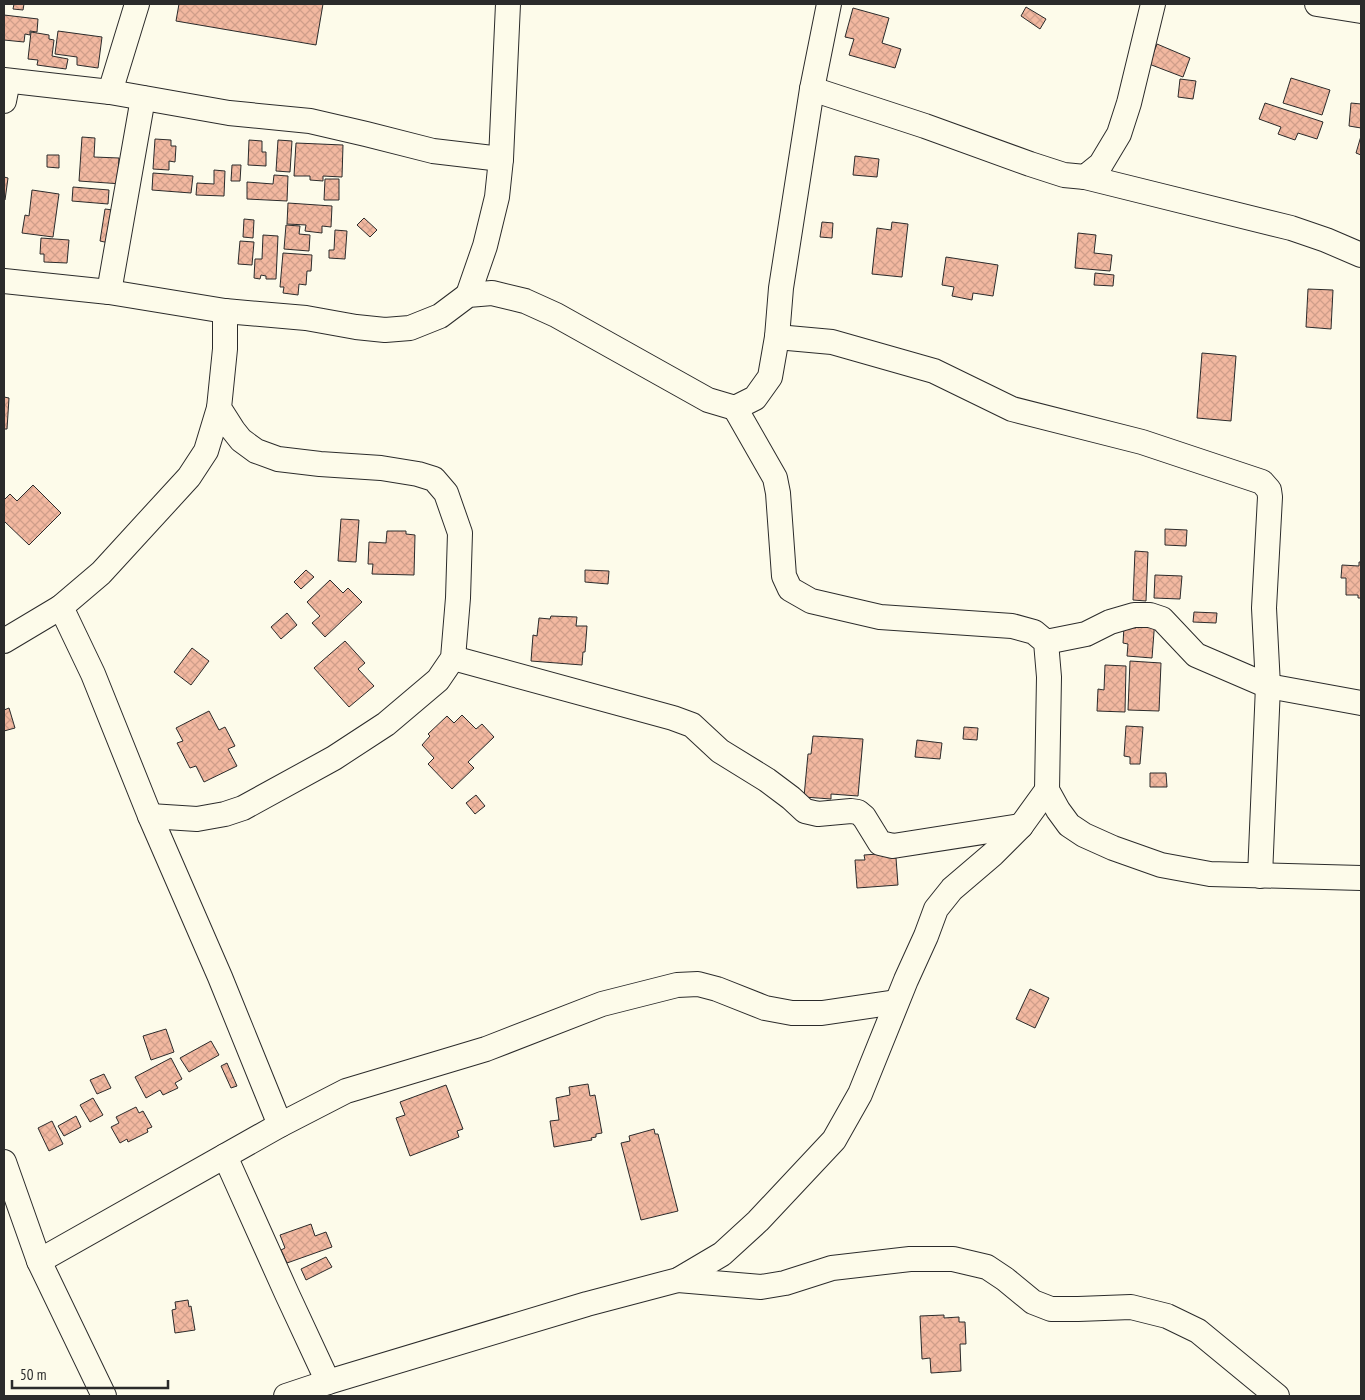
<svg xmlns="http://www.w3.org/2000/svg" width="1365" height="1400" viewBox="0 0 1365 1400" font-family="'PT Sans Narrow',sans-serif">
<defs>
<pattern id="building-cross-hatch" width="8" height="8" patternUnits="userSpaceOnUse" patternTransform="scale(1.25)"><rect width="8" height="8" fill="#f2b8a0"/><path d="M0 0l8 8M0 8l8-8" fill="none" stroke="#d09e8a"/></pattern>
</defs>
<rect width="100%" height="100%" fill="#fdfbea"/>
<g fill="url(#building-cross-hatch)" stroke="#2b2b2b">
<polygon points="14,4 24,4 23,10 13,9"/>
<polygon points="179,4 323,4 316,45 176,21"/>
<polygon points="1026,7 1046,19 1040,29 1021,16"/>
<polygon points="853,8 889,18 882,43 901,49 895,68 849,55 854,39 845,37"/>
<polygon points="4,15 38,19 37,32 30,31 30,35 25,34 24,42 4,40"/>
<polygon points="58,31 102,37 98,68 77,65 77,57 55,54"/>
<polygon points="31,32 49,35 49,39 54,40 52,56 68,59 66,69 37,65 38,60 28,59"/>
<polygon points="1157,44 1190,58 1183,77 1149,64"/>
<polygon points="1291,78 1330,90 1322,115 1283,103"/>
<polygon points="1180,79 1196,81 1193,99 1178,97"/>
<polygon points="1265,103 1323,122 1317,139 1298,133 1295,140 1278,134 1281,127 1259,119"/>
<polygon points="1351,103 1361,104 1361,128 1349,126"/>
<polygon points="1361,136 1361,155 1356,153"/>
<polygon points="82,137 95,138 94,157 119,158 118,172 122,184 79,181"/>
<polygon points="155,139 171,140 171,146 176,146 175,162 169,161 169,170 153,169"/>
<polygon points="249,140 262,141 262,152 266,152 266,166 248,165"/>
<polygon points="278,140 292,141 290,172 276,171"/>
<polygon points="296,143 343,145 342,177 323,176 323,181 310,180 310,176 294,176"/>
<polygon points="47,155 59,155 59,168 47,167"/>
<polygon points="855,156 879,159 877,177 853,175"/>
<polygon points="232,165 241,165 240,181 231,181"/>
<polygon points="214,170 225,171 224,196 196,195 197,183 214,184"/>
<polygon points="153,173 193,176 191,193 152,190"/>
<polygon points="274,175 288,176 287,201 247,199 247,182 273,184"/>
<polygon points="4,177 8,178 5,200 4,200"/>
<polygon points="325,179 339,179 339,200 324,200"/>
<polygon points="73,187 109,190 108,204 72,201"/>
<polygon points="32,190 59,194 53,237 22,233 25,215 29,216"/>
<polygon points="288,203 332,206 331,227 322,226 322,233 305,231 306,225 287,224"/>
<polygon points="105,209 113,210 109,243 100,241"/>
<polygon points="364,218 377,230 370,237 357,225"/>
<polygon points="244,219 254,220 253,238 243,237"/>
<polygon points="822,222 833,223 832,238 820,237"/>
<polygon points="892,222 908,224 902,277 872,274 877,228 891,230"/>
<polygon points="286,225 300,226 299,234 310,235 309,251 284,249"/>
<polygon points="335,230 347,231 345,259 329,258 329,250 334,250"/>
<polygon points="1078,233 1096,235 1094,253 1112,255 1110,271 1075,268"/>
<polygon points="263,235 278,236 276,279 266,279 266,276 261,275 260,279 254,278 255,259 262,259"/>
<polygon points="41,238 69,240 67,263 44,262 44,254 40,254"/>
<polygon points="240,241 254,242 252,265 238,264"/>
<polygon points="283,253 312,255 311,271 307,271 306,285 299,284 298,295 283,293 284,287 280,287"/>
<polygon points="946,257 998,265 993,296 973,293 972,300 952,296 954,287 942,285"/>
<polygon points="1095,273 1114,275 1113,286 1094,285"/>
<polygon points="1308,289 1333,290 1331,329 1306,327"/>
<polygon points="1202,353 1236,356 1231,421 1197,418"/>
<polygon points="4,397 9,398 7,429 4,429"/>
<polygon points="33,485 61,513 29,545 4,521 4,500 10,494 17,501"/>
<polygon points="341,519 359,520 356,562 338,561"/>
<polygon points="1165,529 1187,530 1186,546 1165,545"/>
<polygon points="387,531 406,531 406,534 415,535 414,575 372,574 373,564 368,564 369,542 386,543"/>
<polygon points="1135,551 1148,552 1146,601 1133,600"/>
<polygon points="1359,562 1361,562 1361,598 1358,598 1358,595 1346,595 1346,578 1341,578 1342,565 1359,566"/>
<polygon points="306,570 314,577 301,589 294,582"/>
<polygon points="585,570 609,571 608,584 585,582"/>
<polygon points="1155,575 1182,576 1180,599 1154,598"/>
<polygon points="330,580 343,593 348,588 362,602 325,637 312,623 320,616 307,602"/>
<polygon points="1194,612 1217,613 1216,623 1193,622"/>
<polygon points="287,613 297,625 281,639 271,627"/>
<polygon points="551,616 577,617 576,626 587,626 585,652 583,652 582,665 531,661 533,635 537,636 539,618 550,619"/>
<polygon points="1137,617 1155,619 1152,658 1127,656 1128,644 1123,643 1124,627 1136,628"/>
<polygon points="345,641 365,663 358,669 374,686 349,707 314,668"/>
<polygon points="192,648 209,661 191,685 174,672"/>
<polygon points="1130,661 1161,663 1159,711 1128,710"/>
<polygon points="1105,665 1126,666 1125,712 1097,711 1098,689 1104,690"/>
<polygon points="9,708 15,728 4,731 4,710"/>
<polygon points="209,711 219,730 225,727 235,746 228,749 237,766 204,782 196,766 190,768 177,743 183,741 176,728"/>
<polygon points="462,715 476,729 482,724 494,737 468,762 474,768 452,789 428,764 434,758 422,745 430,736 428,734 447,716 454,723"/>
<polygon points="1126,726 1143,727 1140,764 1130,764 1130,757 1124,756"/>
<polygon points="964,727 978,728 977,740 963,739"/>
<polygon points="813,736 863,739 858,796 831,794 831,799 804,797 808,754 811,754"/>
<polygon points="917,740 942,743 940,759 915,757"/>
<polygon points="1150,773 1166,773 1167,787 1150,787"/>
<polygon points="476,795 485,806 475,814 466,803"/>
<polygon points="892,853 892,858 896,858 898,885 857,888 855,860 865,860 864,855"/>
<polygon points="1030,989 1049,998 1035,1028 1016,1019"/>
<polygon points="166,1029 174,1052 151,1060 143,1036"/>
<polygon points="211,1041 219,1055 189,1072 180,1058"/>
<polygon points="171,1058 182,1079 175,1083 178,1088 163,1095 160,1090 146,1098 135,1077"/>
<polygon points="227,1063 237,1086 231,1088 221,1066"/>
<polygon points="104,1074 111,1088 97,1094 90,1080"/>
<polygon points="588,1084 590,1096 595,1095 602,1133 596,1134 596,1137 591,1138 592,1140 554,1147 550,1121 559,1120 556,1098 570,1095 569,1087"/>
<polygon points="446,1085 463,1129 457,1131 459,1137 410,1156 396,1118 405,1115 400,1102"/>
<polygon points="93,1098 103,1115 90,1122 80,1105"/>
<polygon points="136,1107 139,1113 143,1111 152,1127 147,1129 148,1132 128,1142 127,1139 120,1143 111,1127 119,1123 116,1117"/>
<polygon points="76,1116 81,1127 64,1136 58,1126"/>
<polygon points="52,1121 63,1144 49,1151 38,1128"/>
<polygon points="654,1129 655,1134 658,1134 678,1211 641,1220 621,1143 630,1141 629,1136"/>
<polygon points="311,1224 315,1236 326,1232 332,1247 287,1263 281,1250 285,1248 280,1235"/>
<polygon points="326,1257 332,1267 306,1280 301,1269"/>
<polygon points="188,1300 189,1307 191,1306 195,1330 175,1333 172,1310 176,1309 175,1302"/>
<polygon points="944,1315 944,1318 959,1317 959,1322 965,1322 966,1344 960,1344 961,1371 931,1373 930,1358 922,1359 920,1316"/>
</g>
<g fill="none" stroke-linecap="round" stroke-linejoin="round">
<g stroke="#2b2b2b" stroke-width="26">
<g id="minor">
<polyline points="1317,4 1361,11"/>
<polyline points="4,80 110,92 229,113 310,121 366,134 433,151 501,159"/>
<polyline points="812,89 925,126 1030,164 1064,175 1085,177 1101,164 1119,134 1129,103 1153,4"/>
<polyline points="110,92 137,4"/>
<polyline points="4,101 8,81"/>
<polyline points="1085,177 1291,228 1326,240 1361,255"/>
<polyline points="4,281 109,292 225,311 306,318 356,327 385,330 410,328 440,316 468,295 492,293 525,301 556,315 708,400 735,408 755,398 770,377 777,337 781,288 812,89 829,4"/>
<polyline points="109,292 143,98"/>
<polyline points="468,295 485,246 497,197 501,159 508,4"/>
<polyline points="777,337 832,342 934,371 1012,409 1142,442 1262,482 1269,490 1270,497 1264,608 1268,686 1260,876"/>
<polyline points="735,408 775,478 778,493 784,576 790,589 811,601 880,617 1012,626 1034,632 1046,642 1049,677 1047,790 1058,810 1069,825 1084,835 1113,848 1161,865 1210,874 1361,878"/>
<polyline points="61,607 93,674 150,816 220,977 280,1125"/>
<polyline points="4,641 61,607 101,573 189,477 206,451 219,408"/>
<polyline points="1046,642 1086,634 1110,622 1134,615 1150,615 1162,619 1196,655 1268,686 1361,703"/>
<polyline points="453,658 673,718 692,725 720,751 767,780 791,798 805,811 818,814 851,811 858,812 864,817 880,843 893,846 1021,826"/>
<polyline points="150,816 197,819 225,814 243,808 334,758 386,724 438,680 453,658 458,598 460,533 446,493 434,479 418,474 381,468 320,464 278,459 256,451 241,440 233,430 219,408 225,349 225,311"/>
<polyline points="225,1156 287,1294 328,1382"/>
<polyline points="4,1162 39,1261 104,1396"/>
<polyline points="39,1261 280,1125 346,1091 486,1049 602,1004 677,985 698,984 717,989 765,1008 792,1013 822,1013 896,1002"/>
<polyline points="678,1280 761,1287 785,1283 832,1268 910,1259 953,1259 987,1267 1005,1279 1033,1302 1051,1309 1078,1309 1131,1307 1167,1316 1198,1331 1277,1396"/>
<polyline points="286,1396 328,1382 587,1304 678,1280 722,1254 758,1221 834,1140 860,1094 906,980 926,936 936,909 952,889 993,854 1021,826 1047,790"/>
</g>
</g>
<use href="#minor" stroke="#fdfbea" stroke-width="24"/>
</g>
<rect width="1365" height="1400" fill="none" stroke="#2b2b2b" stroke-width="10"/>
<path d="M12 1380v8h156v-8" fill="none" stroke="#2b2b2b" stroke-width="2.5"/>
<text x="20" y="1380" font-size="15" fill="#2b2b2b" stroke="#fdfbea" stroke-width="4" paint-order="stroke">50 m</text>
</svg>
